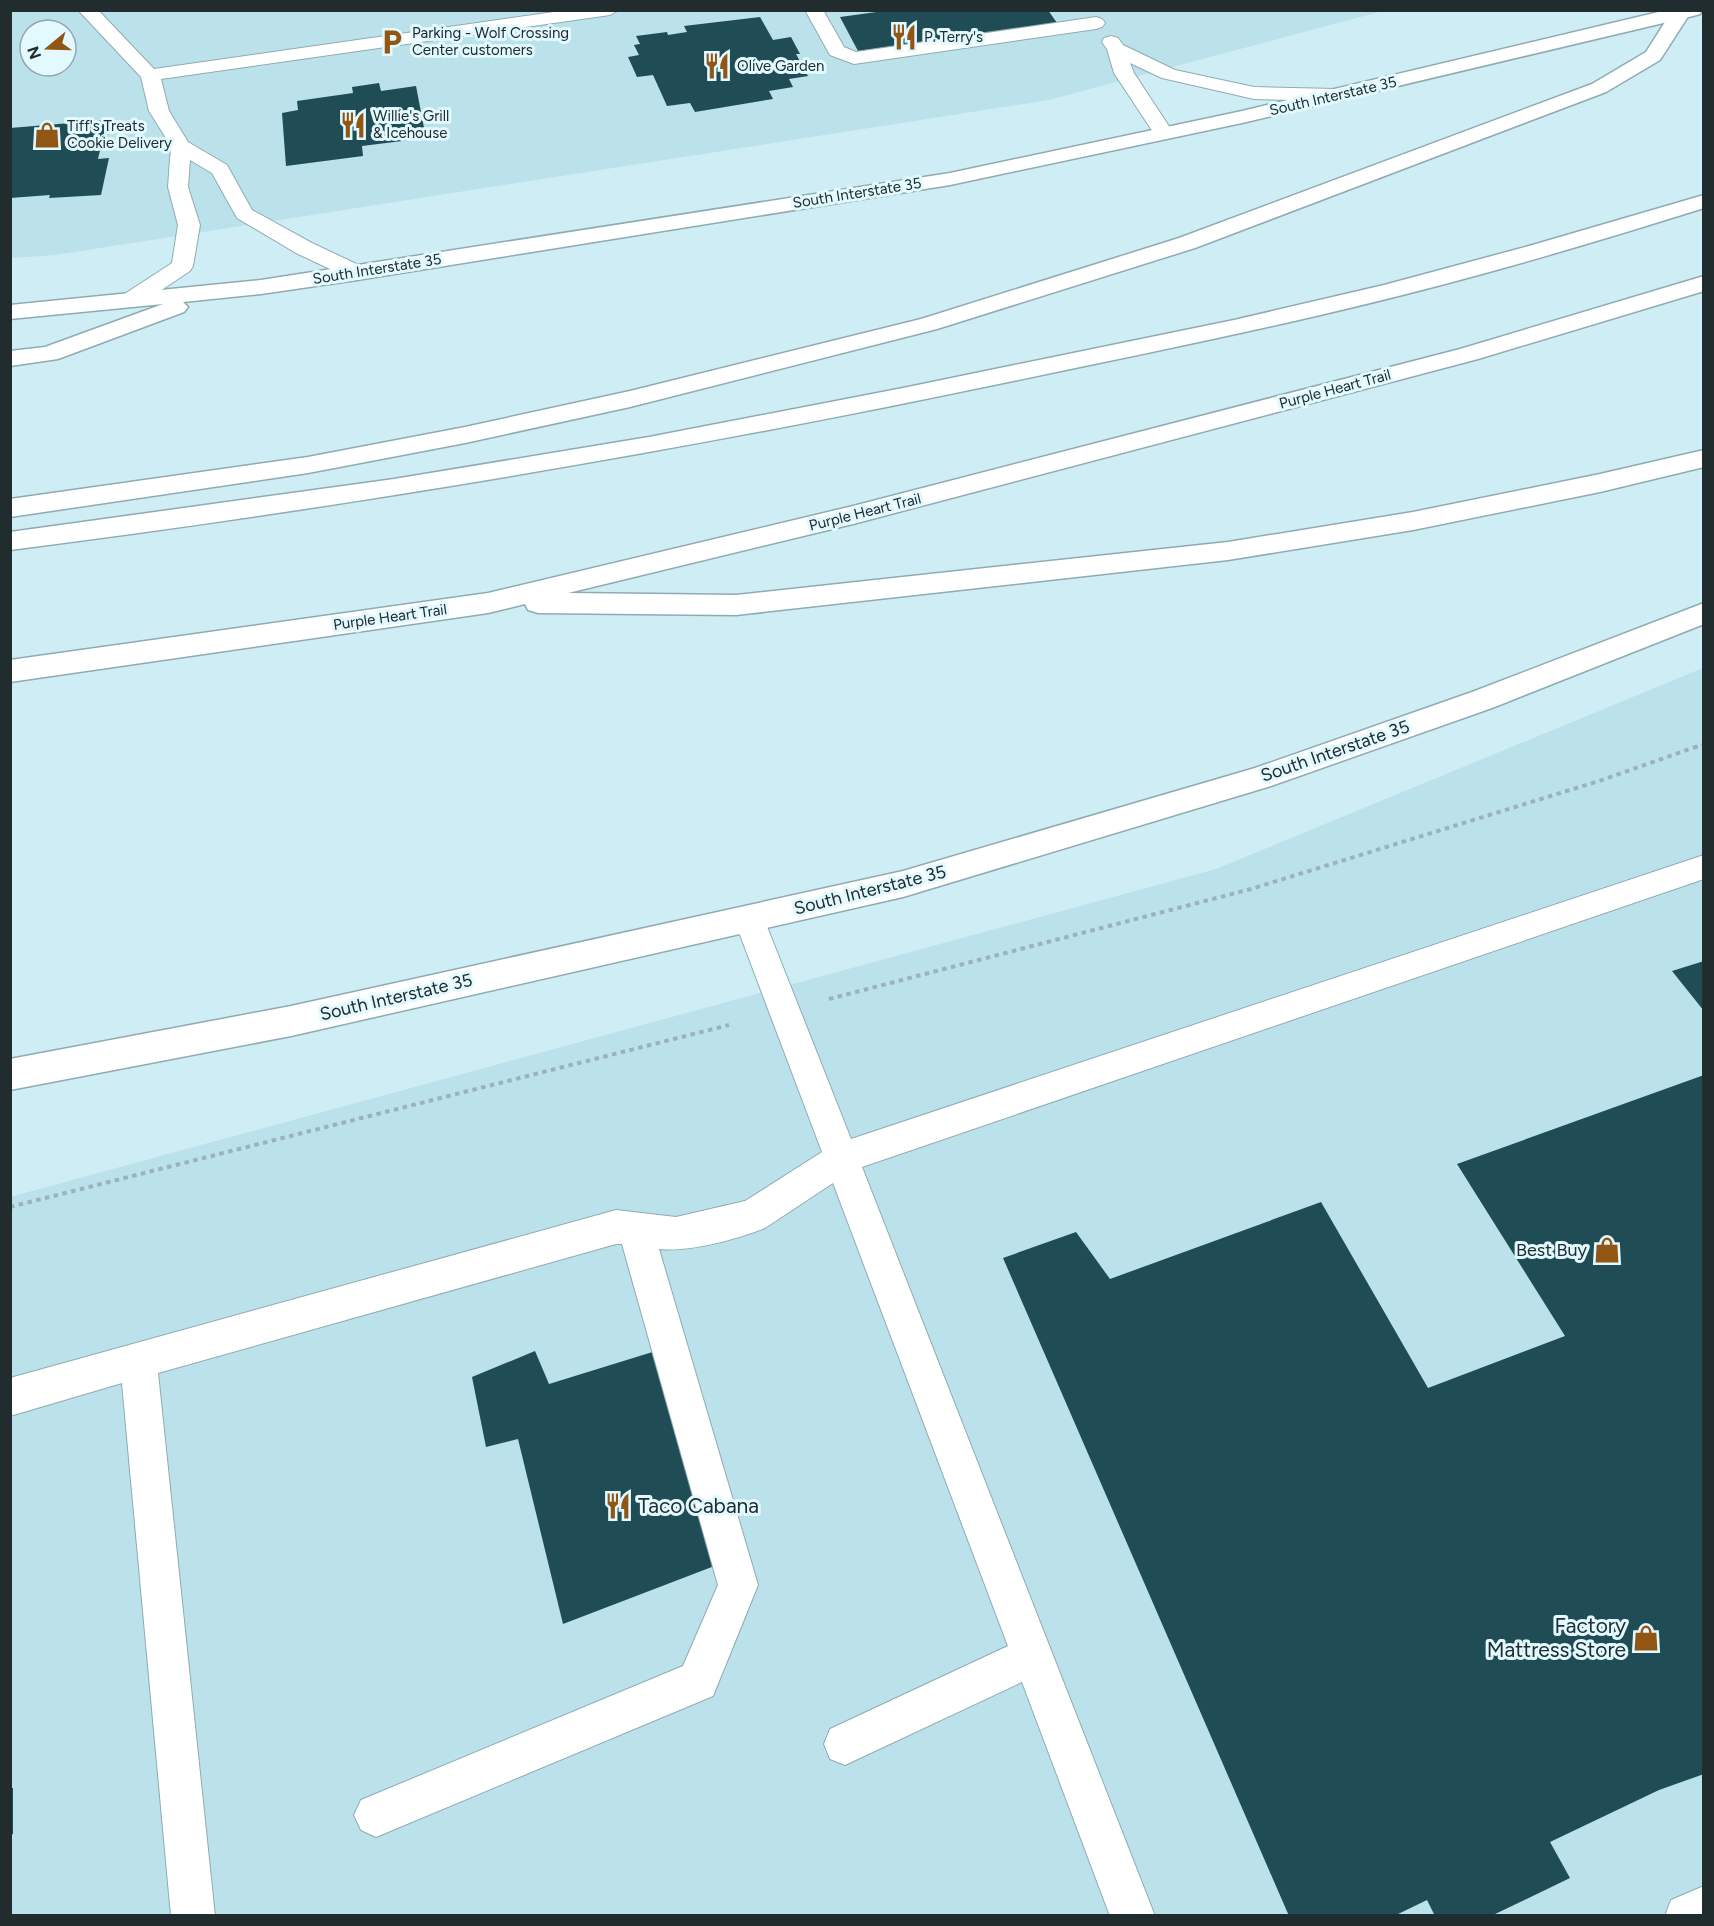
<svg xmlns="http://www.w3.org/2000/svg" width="1714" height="1926" viewBox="0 0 1714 1926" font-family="Figtree,sans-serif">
<rect width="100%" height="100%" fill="#cfedf4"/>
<g fill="#bbe1ea" fill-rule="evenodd">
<path d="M11,11H1383L1049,100L55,255L11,258ZM30,30H66V66H30Z"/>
<polygon points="1703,668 1703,1915 11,1915 10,1197 1216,869"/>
</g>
<g fill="#1f4c55">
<polygon points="891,10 1048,10 1057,23 858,51 840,17"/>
<polygon points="760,17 773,40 791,37 800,54 796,54 808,76 789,79 793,87 769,91 773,99 695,112 690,103 667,106 653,75 637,77 628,57 639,55 634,45 640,44 636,36 667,32 668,35 687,32 684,26"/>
<polygon points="379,83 381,91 416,86 426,138 362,146 363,156 286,166 282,113 298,110 297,101 353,93 352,87"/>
<polygon points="107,120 98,159 109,158 101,195 49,198 50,195 10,198 10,128"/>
<polygon points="1704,961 1704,1011 1672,971"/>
<polygon points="1704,1075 1704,1774 1659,1790 1550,1842 1570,1878 1491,1916 1435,1916 1427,1900 1394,1916 1289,1916 1003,1258 1076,1232 1110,1279 1321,1202 1428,1388 1565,1336 1457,1164"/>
<polygon points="659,1350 717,1565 563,1624 518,1439 486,1447 472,1377 535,1351 549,1384"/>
<polygon points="10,1788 13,1788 13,1834 10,1835"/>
</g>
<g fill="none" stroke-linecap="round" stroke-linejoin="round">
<g stroke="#8fabb2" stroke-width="2">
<g id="lane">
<polygon points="78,10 98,10 154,69 568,10 619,10 610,15 161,79 169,111 188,142 227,165 252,210 312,243 365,268 368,273 365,278 357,280 349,278 296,253 237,218 212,173 190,160 188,187 200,225 193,266 190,271 139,305 131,307 123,305 120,300 123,295 172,263 178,225 168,187 171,146 149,111 141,77"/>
<polygon points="805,10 823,10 844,47 856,52 1096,17 1102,19 1105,23 1102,27 1096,29 854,64 830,55"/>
<polygon points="1111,36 1118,38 1123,45 1175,70 1254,87 1336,89 1343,91 1346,95 1343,99 1336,101 1254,99 1162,78 1130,63 1134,73 1174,134 1171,138 1157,138 1114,73 1107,49 1102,42 1104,38"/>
<path d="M1704,855V879L862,1167L1155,1916H1110L1022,1682L845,1765L830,1759L824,1744L830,1729L1008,1646L833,1183L765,1228C737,1239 690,1252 659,1249L758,1585L713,1696L376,1837L361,1830L354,1815L361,1800L683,1666L718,1585L622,1244H616L158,1373L215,1916H171L122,1383L10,1416V1378L616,1210L676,1217L745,1201L822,1152L734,919L738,910L749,906L760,910L764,919L851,1139Z"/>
<polygon points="1704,1886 1704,1916 1665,1916 1671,1900"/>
</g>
</g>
<g stroke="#8fabb2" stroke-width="3">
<g id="secondary">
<polygon points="1667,10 1702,10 1700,14 1693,16 1242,123 950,185 357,280 261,294 183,302 188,307 184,312 58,359 10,366 10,351 45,347 163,304 10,319 10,305 261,280 950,173 1242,111"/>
<polygon points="1704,603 1704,624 1492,708 1271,786 903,897 291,1036 10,1090 10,1059 291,1006 903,871 1255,768 1472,692"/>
</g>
</g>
<g stroke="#8fabb2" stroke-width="3">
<g id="highway">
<polygon points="1672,11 1686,11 1689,15 1660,60 1606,92 1195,248 937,329 630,407 465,443 308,473 10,517 10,499 308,457 465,427 630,391 921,319 1179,238 1592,84 1646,52"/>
<path d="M1704,195V208C1618,235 1532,261 1445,284C1302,322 1157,351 1013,381C681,451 347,507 10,550V532L394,479L649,437L903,388L1234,320L1384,285L1529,246Z"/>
<polygon points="1704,276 1704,291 1478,359 853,524 568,593 736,595 1228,542 1413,512 1600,474 1704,450 1704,467 1600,492 1413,530 1228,560 736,615 538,613 528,610 525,604 488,613 10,682 10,660 488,593 853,506 1460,349"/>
</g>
</g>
<polyline stroke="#9ab2b8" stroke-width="3" stroke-dasharray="4 4" stroke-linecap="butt" points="1694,748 1704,744"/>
<g stroke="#9ab2b8" stroke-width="4" stroke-dasharray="4.5 4.5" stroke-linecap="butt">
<polyline points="829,999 1251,889 1599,781 1698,746"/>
<polyline points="10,1207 729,1025"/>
</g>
<use href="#lane" fill="#fff" fill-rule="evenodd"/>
<use href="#secondary" fill="#fff" fill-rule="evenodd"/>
<use href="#highway" fill="#fff" fill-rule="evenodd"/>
</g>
<defs>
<g id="restaurant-bare" transform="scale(2.07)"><path d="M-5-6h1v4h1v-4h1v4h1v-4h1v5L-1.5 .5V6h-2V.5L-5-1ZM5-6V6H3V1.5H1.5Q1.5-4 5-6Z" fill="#915614" stroke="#e1f9ff" stroke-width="2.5" paint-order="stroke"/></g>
<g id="parking-bare" transform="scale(2.07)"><path d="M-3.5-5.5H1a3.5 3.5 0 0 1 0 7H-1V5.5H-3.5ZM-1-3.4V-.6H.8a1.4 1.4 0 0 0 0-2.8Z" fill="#915614" stroke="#e1f9ff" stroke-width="2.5" paint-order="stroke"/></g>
<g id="shop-bare" transform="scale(2.07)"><path d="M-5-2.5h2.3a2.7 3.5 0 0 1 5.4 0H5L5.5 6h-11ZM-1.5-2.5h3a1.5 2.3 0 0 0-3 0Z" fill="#915614" stroke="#e1f9ff" stroke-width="2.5" paint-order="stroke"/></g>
</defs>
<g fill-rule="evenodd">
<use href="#restaurant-bare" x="904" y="37"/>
<use href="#parking-bare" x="392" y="42"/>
<use href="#restaurant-bare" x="717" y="66"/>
<use href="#restaurant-bare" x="353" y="125"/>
<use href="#shop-bare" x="47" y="135"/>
<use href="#shop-bare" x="1607" y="1250"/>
<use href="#restaurant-bare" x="618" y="1506"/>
<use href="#shop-bare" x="1646" y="1638"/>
</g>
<g text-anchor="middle" stroke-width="6" stroke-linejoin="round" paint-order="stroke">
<g font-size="15" fill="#202c2e" stroke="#e1f9ff" text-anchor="start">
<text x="412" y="38">Parking - Wolf Crossing<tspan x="412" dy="17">Center customers</tspan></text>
<text x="924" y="42">P. Terry's</text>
<text x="737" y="71">Olive Garden</text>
<text x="373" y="121">Willie's Grill<tspan x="373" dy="17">&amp; Icehouse</tspan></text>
<text x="67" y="131">Tiff's Treats<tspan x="67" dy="17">Cookie Delivery</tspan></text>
</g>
<g font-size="15" fill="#202c2e" stroke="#e1f9ff">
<text transform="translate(1333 96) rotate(-13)" y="5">South Interstate 35</text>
<text transform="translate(857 193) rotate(-9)" y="5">South Interstate 35</text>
<text transform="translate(377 269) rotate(-9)" y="5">South Interstate 35</text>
<text transform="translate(1335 389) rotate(-15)" y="5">Purple Heart Trail</text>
<text transform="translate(865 512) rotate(-14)" y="5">Purple Heart Trail</text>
<text transform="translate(390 617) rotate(-8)" y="5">Purple Heart Trail</text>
</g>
<g font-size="18" fill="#202c2e" stroke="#e1f9ff">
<text transform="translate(1335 751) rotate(-19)" y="6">South Interstate 35</text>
<text transform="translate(870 890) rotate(-14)" y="6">South Interstate 35</text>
<text transform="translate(396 997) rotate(-13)" y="6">South Interstate 35</text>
</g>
<g font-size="18" fill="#202c2e" stroke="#e1f9ff" text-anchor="end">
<text x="1587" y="1256">Best Buy</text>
</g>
<g font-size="21" fill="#202c2e" stroke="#e1f9ff" text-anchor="start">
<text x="638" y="1513">Taco Cabana</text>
<text x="1626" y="1633" text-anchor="end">Factory<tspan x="1626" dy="24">Mattress Store</tspan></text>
</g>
</g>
<rect width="1714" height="1926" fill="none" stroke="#202c2e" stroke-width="24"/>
<g transform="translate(48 48) rotate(251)"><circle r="28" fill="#e1f9ff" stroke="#94a7ab" stroke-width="1.5"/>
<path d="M0-4.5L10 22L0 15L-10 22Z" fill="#915614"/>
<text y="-9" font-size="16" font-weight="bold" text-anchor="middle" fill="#202c2e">N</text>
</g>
</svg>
